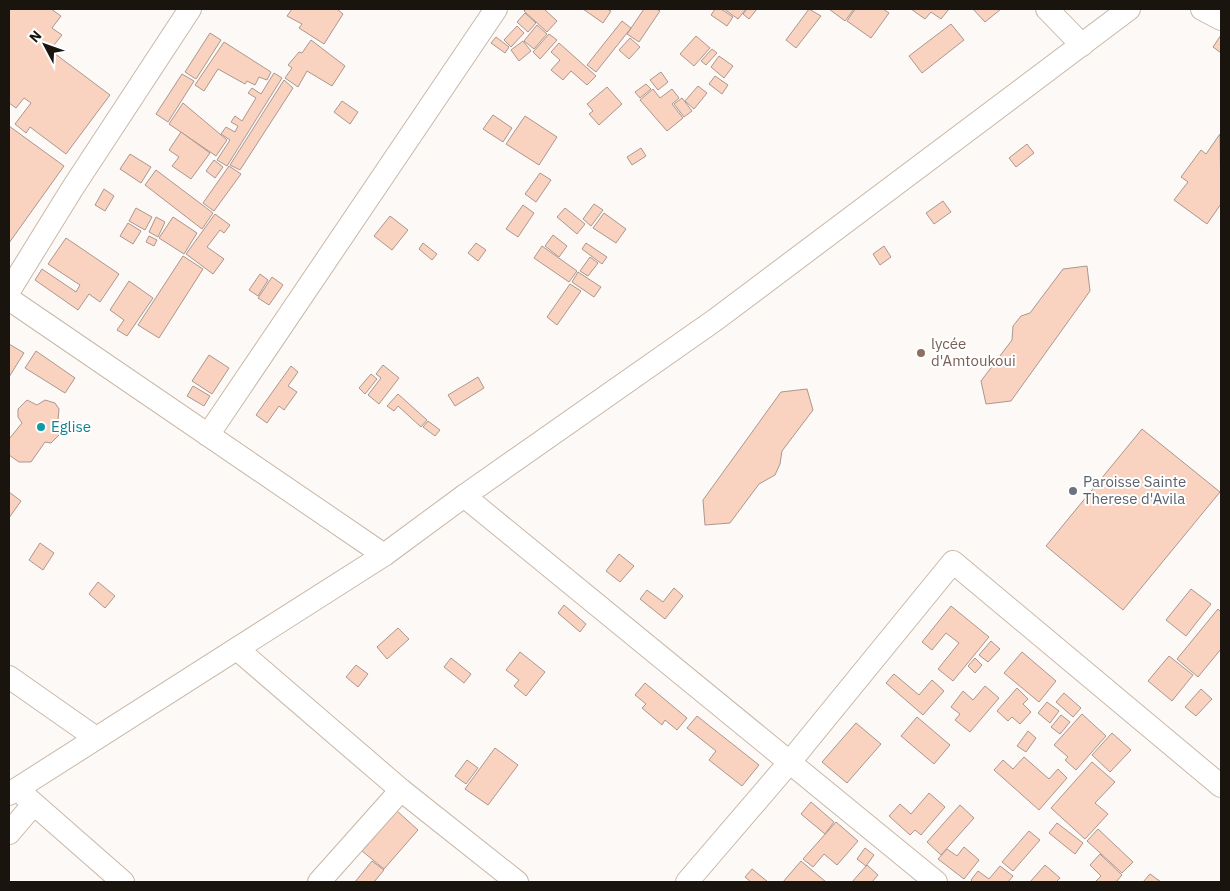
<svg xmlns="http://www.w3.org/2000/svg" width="1230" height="891" viewBox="0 0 1230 891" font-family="'IBM Plex Sans',sans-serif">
<rect width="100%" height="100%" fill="#fdf9f6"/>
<g fill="#fad2c0" stroke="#ab978e">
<polygon points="9,9 51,9 61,16 52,28 62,35 50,50 110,95 66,154 30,127 26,133 15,124 31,103 24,98 16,108 9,103"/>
<polygon points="292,9 337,9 343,14 324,44 299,28 302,24 287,16"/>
<polygon points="526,9 544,9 557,21 547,32 524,11"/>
<polygon points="583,9 607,9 611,11 603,23"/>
<polygon points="644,9 656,9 660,11 639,42 627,34"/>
<polygon points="715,9 721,9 733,17 727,26 711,15"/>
<polygon points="724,9 746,9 738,19"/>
<polygon points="747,9 757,9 749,19 743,14"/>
<polygon points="809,9 821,16 796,48 786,40"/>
<polygon points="829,9 854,9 845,21"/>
<polygon points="855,9 883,9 889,13 871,38 847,21"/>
<polygon points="911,9 949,9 941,19 931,12 925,19"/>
<polygon points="973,9 1001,9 985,22"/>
<polygon points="525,13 536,23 528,32 517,22"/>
<polygon points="622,21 631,28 596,72 587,65"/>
<polygon points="951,24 964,40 922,73 909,56"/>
<polygon points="537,25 547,34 534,49 524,41"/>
<polygon points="517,26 524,33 511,47 504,40"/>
<polygon points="210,33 221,40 196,79 185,72"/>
<polygon points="549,34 557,40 540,59 533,52"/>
<polygon points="1221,35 1221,53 1213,47"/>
<polygon points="696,36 710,48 694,66 680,54"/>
<polygon points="496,37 509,47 505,53 491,43"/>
<polygon points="630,38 640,47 629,59 619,50"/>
<polygon points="311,40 345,66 332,86 307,71 298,87 285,78 292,68 288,65 299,52 302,53"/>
<polygon points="523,41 531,51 519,61 511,50"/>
<polygon points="224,42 271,72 267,80 259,77 255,85 247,81 245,84 218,69 204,91 195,85"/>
<polygon points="559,43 596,76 587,85 571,71 563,80 551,70 560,60 551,52"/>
<polygon points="712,49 717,53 706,65 701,61"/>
<polygon points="719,56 733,66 724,78 711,67"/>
<polygon points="661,72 668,82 658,90 650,80"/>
<polygon points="274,73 282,78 227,166 217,160 230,140 221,134 226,127 235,132 238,126 231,122 235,116 242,121 256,98 248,93 252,88 261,94"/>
<polygon points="182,74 194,81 168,122 156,114"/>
<polygon points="715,76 728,85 722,94 709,84"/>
<polygon points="284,80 293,88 240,170 230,165"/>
<polygon points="646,84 651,89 640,98 635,92"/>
<polygon points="698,86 707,93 694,109 685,101"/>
<polygon points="607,87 622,104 599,125 589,114 593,111 587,104"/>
<polygon points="653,89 660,98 672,89 679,98 672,104 683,118 667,131 640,100"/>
<polygon points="682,98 692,111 684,117 674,104"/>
<polygon points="342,101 358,112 350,124 334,112"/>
<polygon points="183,103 227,140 216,156 169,124"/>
<polygon points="493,115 512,128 503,142 483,129"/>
<polygon points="525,116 557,137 539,165 506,144"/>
<polygon points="9,126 64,166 9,243"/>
<polygon points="181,132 210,153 191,179 172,166 179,157 169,150"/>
<polygon points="1220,134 1221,204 1207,224 1174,200 1188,182 1181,177 1201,150 1206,154"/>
<polygon points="1027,144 1034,153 1016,167 1009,158"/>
<polygon points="641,148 646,156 632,165 627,157"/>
<polygon points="130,154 151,167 141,183 120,169"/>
<polygon points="214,160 223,167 215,178 206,171"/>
<polygon points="229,166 241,174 214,211 203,203"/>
<polygon points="156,170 213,213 202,229 145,185"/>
<polygon points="540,173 551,180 536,202 525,194"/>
<polygon points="104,189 114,196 105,211 95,205"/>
<polygon points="943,201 951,212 934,224 926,213"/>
<polygon points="594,204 603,210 591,226 583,219"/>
<polygon points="523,205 534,213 518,237 506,229"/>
<polygon points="136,208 152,217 145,230 129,221"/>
<polygon points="565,208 585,224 577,234 557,217"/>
<polygon points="604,213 626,229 616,243 593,228"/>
<polygon points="215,214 230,225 224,233 220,230 207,247 224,259 213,274 186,254"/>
<polygon points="390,216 408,230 392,250 374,236"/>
<polygon points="156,217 165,222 158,237 149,232"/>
<polygon points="173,217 197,233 184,254 159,238"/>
<polygon points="128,223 141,231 133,244 120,236"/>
<polygon points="553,235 567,246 559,257 545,246"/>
<polygon points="149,236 157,240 154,246 146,242"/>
<polygon points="66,238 119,274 100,302 89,294 78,310 35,280 42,269 76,292 80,285 48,264"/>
<polygon points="423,243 437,254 432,260 419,249"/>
<polygon points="476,243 486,250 478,261 468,253"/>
<polygon points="586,243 607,257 602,264 582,249"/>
<polygon points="542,246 577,271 569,282 534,258"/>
<polygon points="884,246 891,257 880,265 873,254"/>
<polygon points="183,256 203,269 159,338 138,325"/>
<polygon points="590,257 598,263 588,276 580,271"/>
<polygon points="1087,266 1090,291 1011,401 986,404 981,381 1012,340 1013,326 1021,316 1030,313 1063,269"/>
<polygon points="578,272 601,287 594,297 572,282"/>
<polygon points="260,274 268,280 258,296 249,290"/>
<polygon points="272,277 283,285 269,305 258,298"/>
<polygon points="129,281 153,298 127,336 117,330 124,320 110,310"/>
<polygon points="570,284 581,291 557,325 547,317"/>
<polygon points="9,344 24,353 9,377"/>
<polygon points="36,351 75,378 65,393 25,368"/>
<polygon points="209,355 229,368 212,394 192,381"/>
<polygon points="383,365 399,378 379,404 368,395 381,378 376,374"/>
<polygon points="291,366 298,372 288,386 297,392 284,410 279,406 267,423 256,415"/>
<polygon points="371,374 377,379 365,394 359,388"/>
<polygon points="478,377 484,388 455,406 448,395"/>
<polygon points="193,386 210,396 204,406 187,396"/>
<polygon points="807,389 813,410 782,451 780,464 775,475 759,484 730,523 705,525 703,500 781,392"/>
<polygon points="398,394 427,420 421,427 398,406 394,411 387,406"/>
<polygon points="27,400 37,405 45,400 55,403 59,409 58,420 62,423 63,431 51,443 45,442 31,462 19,462 9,455 9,439 22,423 18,417 18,409"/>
<polygon points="428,421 440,430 435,436 423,427"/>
<polygon points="1142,429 1220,492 1123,610 1046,546"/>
<polygon points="9,492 21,501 9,518"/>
<polygon points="40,543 54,553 43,570 29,560"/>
<polygon points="619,554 634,566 620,582 606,571"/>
<polygon points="98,582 115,596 105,608 89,594"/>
<polygon points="674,588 683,596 665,619 640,599 647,590 663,602"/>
<polygon points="1191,589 1211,604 1186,636 1166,620"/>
<polygon points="564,605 586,624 580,632 558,613"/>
<polygon points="951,606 989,637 953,681 938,669 959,643 946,633 932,650 922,642"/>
<polygon points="1218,609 1221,612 1221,649 1198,677 1177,659"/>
<polygon points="398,628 409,639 387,659 377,647"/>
<polygon points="991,641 1000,649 988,662 979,655"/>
<polygon points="520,652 545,672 526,696 514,686 519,680 506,670"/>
<polygon points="1022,652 1056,681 1039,702 1004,673"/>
<polygon points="1169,656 1193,675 1172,701 1148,681"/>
<polygon points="451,658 471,674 464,683 444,667"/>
<polygon points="975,658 982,665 975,673 968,666"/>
<polygon points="356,665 368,674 358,687 346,677"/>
<polygon points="894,674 919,695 932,680 944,691 923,715 886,683"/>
<polygon points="645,683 687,718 677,730 665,720 662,725 642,708 646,704 635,695"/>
<polygon points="985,686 999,698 970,732 955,720 960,714 951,707 963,691 973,700"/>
<polygon points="1017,688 1028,699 1023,704 1031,712 1020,724 1012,717 1008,721 997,711"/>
<polygon points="1201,689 1212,699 1196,716 1185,707"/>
<polygon points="1064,693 1081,708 1073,717 1056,702"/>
<polygon points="1047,702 1059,711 1050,723 1038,713"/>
<polygon points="1082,714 1106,736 1076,770 1065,760 1068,757 1054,745"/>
<polygon points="1061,715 1070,722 1060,734 1051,727"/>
<polygon points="697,716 759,765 742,786 709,760 716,751 687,728"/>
<polygon points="917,717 950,745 934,764 901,736"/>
<polygon points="856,723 881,744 847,783 822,762"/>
<polygon points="1028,731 1036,738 1026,752 1017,746"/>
<polygon points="1112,733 1131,750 1110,772 1092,755"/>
<polygon points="495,748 518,765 488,805 465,789"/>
<polygon points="1024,757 1049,779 1058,769 1067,778 1039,810 994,770 1003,760 1013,769"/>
<polygon points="467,760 478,768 466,784 455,776"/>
<polygon points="1092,762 1115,782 1095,803 1108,814 1085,839 1051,808"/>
<polygon points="929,793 945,807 921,835 915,830 910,835 889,816 900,804 911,814"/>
<polygon points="811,802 834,822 825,834 801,814"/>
<polygon points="960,805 974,818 941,855 927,842"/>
<polygon points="397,811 418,830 384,869 362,851"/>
<polygon points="836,822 858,841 837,865 824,854 813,867 803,859"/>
<polygon points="1057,823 1083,843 1075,854 1049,833"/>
<polygon points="1098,829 1133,862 1122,873 1087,841"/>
<polygon points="1029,831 1040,840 1013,871 1002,862"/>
<polygon points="964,847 979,860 964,879 938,859 947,849 957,856"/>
<polygon points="865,848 874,855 866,866 857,859"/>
<polygon points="1100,854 1122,875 1116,882 1095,882 1101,876 1090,865"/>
<polygon points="372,861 384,870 374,882 355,882"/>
<polygon points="801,861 826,882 783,882"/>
<polygon points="867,865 878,875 872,882 852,882"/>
<polygon points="1045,865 1060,878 1056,882 1030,882"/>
<polygon points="1000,866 1013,876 1008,882 973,882 971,880 978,871 989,879"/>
<polygon points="752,869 768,882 751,882 745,877"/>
<polygon points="1150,874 1161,882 1143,882"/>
</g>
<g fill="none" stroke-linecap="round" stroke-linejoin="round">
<g stroke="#c8b8a9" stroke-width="24">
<g id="minor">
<polyline points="1047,9 1082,45"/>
<polyline points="1202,9 1221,19"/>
<polyline points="9,291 72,189 190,9"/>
<polyline points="9,299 384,555"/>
<polyline points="208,435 496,9"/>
<polyline points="464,496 936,882"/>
<polyline points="237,649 401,790 517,882"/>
<polyline points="9,677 96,738"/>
<polyline points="17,789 123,882"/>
<polyline points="9,794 384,555 464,496 715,320 1129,9"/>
<polyline points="9,833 32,806"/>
<polyline points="319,882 401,790"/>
<polyline points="687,882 789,763 953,562 1221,786"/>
</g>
</g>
<use href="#minor" stroke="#fff" stroke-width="22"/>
</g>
<circle fill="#8d6e63" stroke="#fff" stroke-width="2" cx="921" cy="353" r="5"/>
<circle fill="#0f9aa8" stroke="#fff" stroke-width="2" cx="41" cy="427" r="5"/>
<circle fill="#6b7280" stroke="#fff" stroke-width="2" cx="1073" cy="491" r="5"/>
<g text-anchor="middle" stroke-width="4" stroke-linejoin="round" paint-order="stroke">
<g font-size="15" fill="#785e54" stroke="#fff" text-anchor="start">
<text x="931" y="349">lycée<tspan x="931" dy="17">d'Amtoukoui</tspan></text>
</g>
<g font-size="15" fill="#0d838f" stroke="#fff" text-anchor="start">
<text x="51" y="432">Eglise</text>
</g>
<g font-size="15" fill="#5b616d" stroke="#fff" text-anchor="start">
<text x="1083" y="487">Paroisse Sainte<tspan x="1083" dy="17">Therese d'Avila</tspan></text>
</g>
</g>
<rect width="1230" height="891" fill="none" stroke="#1a140f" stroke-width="20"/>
<g transform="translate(45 45) rotate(311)" stroke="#ffffff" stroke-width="4" paint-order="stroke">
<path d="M0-4L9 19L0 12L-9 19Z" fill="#1a140f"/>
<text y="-8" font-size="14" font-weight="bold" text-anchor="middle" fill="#1a140f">N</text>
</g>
</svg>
